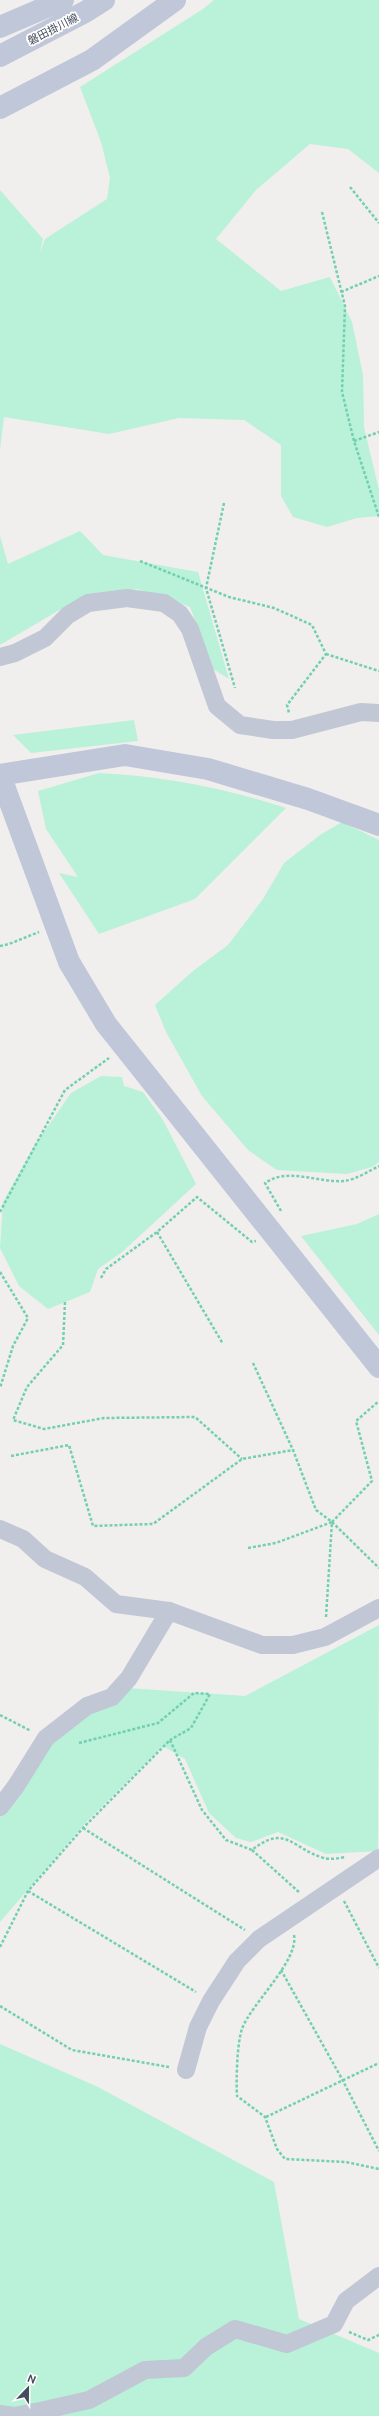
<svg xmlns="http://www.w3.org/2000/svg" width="379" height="2416" viewBox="0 0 379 2416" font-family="Ubuntu,'Noto Sans JP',sans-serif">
<rect width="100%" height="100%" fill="#f1eeee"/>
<g fill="#baf1d9">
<polygon points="214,0 379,0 379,173 348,149 310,144 256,190 216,239 281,291 330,277 352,322 363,375 364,427 379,490 379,516 357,518 327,527 293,517 281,496 281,445 244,420 179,418 109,434 4,417 0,449 0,190 43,239 40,252 45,239 107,199 110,178 101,142 80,87 203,9"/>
<polygon points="80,531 103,555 198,572 229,679 213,669 190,607 137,589 73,602 0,645 0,536 8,564"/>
<polygon points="134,720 138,741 31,753 13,735"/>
<path d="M99,773C163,776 225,788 286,808L195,899L99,934L59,873L78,877L46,829L38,791Z"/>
<polygon points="342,822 379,840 379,1162 372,1167 347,1174 277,1170 248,1150 202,1096 166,1032 155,1005 193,971 228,945 263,899 284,863 320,835"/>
<polygon points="101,1076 122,1077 124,1086 143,1092 163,1120 196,1184 121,1253 98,1269 90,1292 48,1309 19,1286 0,1248 3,1202 33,1148 71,1093"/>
<polygon points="379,1214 379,1335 301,1236 357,1224"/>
<polygon points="379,1625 378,1851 326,1854 278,1832 251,1842 236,1838 209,1813 185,1759 163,1746 88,1820 0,1922 0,1807 46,1738 127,1688 245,1696"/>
<polygon points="0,2044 98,2087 274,2182 299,2319 379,2353 379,2416 0,2416"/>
</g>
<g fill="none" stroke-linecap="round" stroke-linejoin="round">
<g stroke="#71d0b2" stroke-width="2.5" stroke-dasharray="3 2" stroke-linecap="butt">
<polyline points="350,187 379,223"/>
<polyline points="322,212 345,306 342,392 354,441 379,517"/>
<polyline points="341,292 379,276"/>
<polyline points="354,441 379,432"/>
<polyline points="224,503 206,588 235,688"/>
<polyline points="140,561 229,597 274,608 312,625 326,654 287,705 289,713"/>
<polyline points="326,654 379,671"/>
<polyline points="0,946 9,944 39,932"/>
<path d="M281,1211L265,1183C288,1167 318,1183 344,1181C355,1180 369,1171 379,1166"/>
<polyline points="0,1212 65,1090 109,1058"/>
<polyline points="157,1232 223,1344"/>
<polyline points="0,1272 28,1318 13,1346 0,1388"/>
<polyline points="101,1278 106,1269 157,1232 197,1197 252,1242 256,1241"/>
<polyline points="65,1302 63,1345 27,1387 13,1420 44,1429 104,1418 195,1417 242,1459"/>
<polyline points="253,1363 293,1450 316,1510 332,1522 379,1568"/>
<polyline points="11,1456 69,1445 93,1526 153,1524 242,1459 293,1450"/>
<polyline points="248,1548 276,1543 332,1522"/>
<polyline points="326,1617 332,1522 372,1481 356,1421 379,1401"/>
<polyline points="0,1715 31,1731"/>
<polyline points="79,1743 158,1723 194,1693 210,1694 191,1728 170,1740"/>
<polyline points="83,1828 245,1930"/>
<polyline points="252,1850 300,1893"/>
<polyline points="28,1891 196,1992"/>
<polyline points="344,1901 379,1968"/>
<path d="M294,1935C299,1961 250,2005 242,2029C237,2043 236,2081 237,2096L265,2117L277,2149L285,2159L346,2162L379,2169"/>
<path d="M0,1947L28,1891L83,1828L170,1740L202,1810L226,1840L252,1850C286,1823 292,1849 324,1858C330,1860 340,1858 346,1857"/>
<polyline points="281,1970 342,2079 379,2151"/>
<polyline points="0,2006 72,2050 169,2067"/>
<polyline points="266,2117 379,2063"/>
<polyline points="349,2332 368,2340 379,2335"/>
</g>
<g stroke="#c1c7d4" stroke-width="18">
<polyline points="0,657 15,653 45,638 68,615 88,603 127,598 164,603 180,614 190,629 217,706 240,725 273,730 292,730 361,712 379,713"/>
<polyline points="0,1529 23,1539 45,1559 85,1577 116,1604 169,1611 262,1645 293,1645 325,1637 379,1608"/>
<polyline points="0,1807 16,1786 46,1738 87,1706 112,1697 129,1678 169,1611"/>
<polyline points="186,2070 198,2027 211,2001 237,1961 259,1939 379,1858"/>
<polyline points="0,2414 14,2416 40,2411 89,2400 145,2370 184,2368 206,2347 235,2329 287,2344 334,2324 346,2301 379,2276"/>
</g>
<g stroke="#c0c7d8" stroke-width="22">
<polyline points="0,27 63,0"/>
<polyline points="0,56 85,12 104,0"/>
<polyline points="0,108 92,60 175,0"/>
<polyline points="0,775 69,962 106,1024 379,1367"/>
<polyline points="0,775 125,755 208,769 308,799 379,825"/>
</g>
</g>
<g text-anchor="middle" stroke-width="3.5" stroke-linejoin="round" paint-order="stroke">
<g font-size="11" fill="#454d5c" stroke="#fff">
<text transform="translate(53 29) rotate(-27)" y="4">磐田掛川線</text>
</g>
</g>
<g transform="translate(28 2388) rotate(22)" stroke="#ffffff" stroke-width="3" paint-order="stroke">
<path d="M0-3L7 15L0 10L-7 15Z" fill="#454d5c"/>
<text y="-6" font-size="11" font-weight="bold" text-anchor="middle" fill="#454d5c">N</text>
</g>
</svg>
